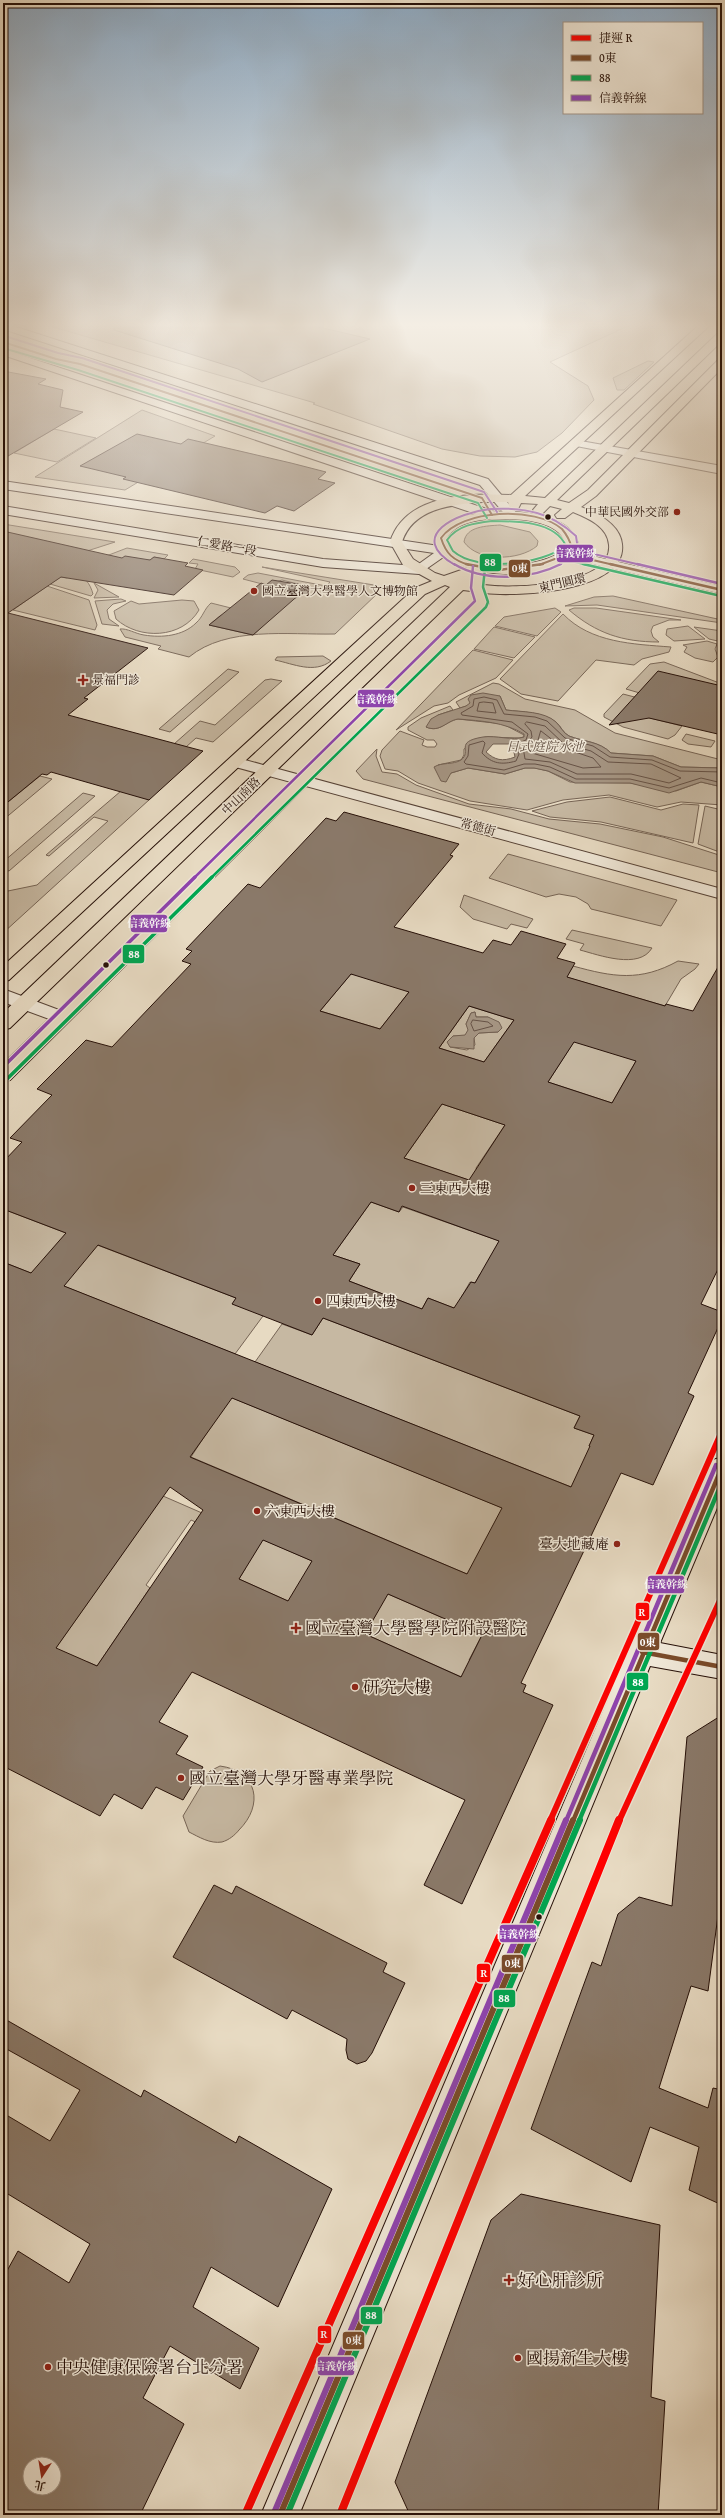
<svg xmlns="http://www.w3.org/2000/svg" width="725" height="2518" viewBox="0 0 725 2518" font-family="'Gentium Book Plus','Noto Serif TC',serif">
<rect width="100%" height="100%" fill="#e7dac2"/>
<filter id="stains"><feTurbulence type="fractalNoise" baseFrequency=".005" numOctaves="4"/><feColorMatrix values="0 0 0 0 .2 0 0 0 0 .09 0 0 0 0 .02 0 0 0 .5 -.17"/></filter>
<radialGradient id="worn" r=".72"><stop offset=".6" stop-color="#630" stop-opacity="0"/><stop offset="1" stop-color="#630" stop-opacity=".3"/></radialGradient>
<g fill="#c6b8a2" stroke="#766455" fill-rule="evenodd">
<polygon points="46,325 630,325 550,362 588,386 594,400 562,433 537,452 515,457 480,456 442,449 313,404 315,403"/>
<polygon points="648,361 654,362 624,390 617,390 613,378"/>
<polygon points="142,410 215,436 125,490 35,477"/>
<polygon points="54,429 96,438 57,462 14,453"/>
<polygon points="3,524 115,542 84,552 3,535"/>
<path d="M500,525L530,532L538,541L537,546C519,561 478,562 464,542C466,526 487,526 500,525Z"/>
<polygon points="127,548 168,555 164,559 154,557 150,560 109,571 101,558"/>
<polygon points="193,559 235,567 240,572 233,577 195,569 198,564 189,563"/>
<path d="M262,567L374,585L379,592L335,634C288,635 227,626 189,657L158,649L161,646L125,637L120,629C127,628 136,634 144,635C162,638 183,636 196,623C203,617 204,609 211,603L231,608L226,617L221,615L209,625L253,635L293,598H296L310,587L282,580L266,585L243,579L248,575L258,573L326,586L330,582Z"/>
<path d="M76,572C85,578 90,583 93,594L91,596L50,584L61,577L67,578Z"/>
<polygon points="94,583 119,597 94,598 98,590"/>
<polygon points="47,586 89,600 97,625 95,630 13,610"/>
<polygon points="613,596 722,620 722,623 597,605 565,606 594,597"/>
<polygon points="121,599 126,601 113,604 107,610 109,619 119,626 102,624 95,601"/>
<path d="M182,600L194,601L199,610C182,639 139,640 116,619L114,611L131,601L139,604Z"/>
<polygon points="555,608 561,612 537,636 495,626 504,617"/>
<path d="M574,608H596L681,620H669L653,626L651,631L653,637L659,642C622,642 596,633 569,610Z"/>
<path d="M563,614C591,643 633,644 671,647L669,652L642,659L634,665L596,660L558,701L521,694L500,679Z"/>
<polygon points="688,626 705,639 674,641 666,635 667,629"/>
<polygon points="494,627 535,637 514,658 474,649"/>
<polygon points="694,627 722,631 722,642 709,639"/>
<polygon points="707,641 717,644 715,649 718,657 713,662 695,658 684,652 687,647 683,645"/>
<polygon points="473,650 513,660 496,678 459,695 448,703 434,706 396,730"/>
<path d="M323,656L331,661C314,674 294,664 275,660L277,657Z"/>
<polygon points="664,662 722,684 722,686 650,696 626,689 650,664"/>
<polygon points="228,669 239,672 170,732 159,729"/>
<polygon points="271,679 282,681 213,742 196,738 186,747 174,744 200,721 215,725 265,680"/>
<path d="M493,683L499,684L525,699L575,710L615,733L722,760V768L681,767L653,756L611,753C599,741 584,742 569,736C563,733 561,726 556,722C543,712 522,712 506,710L500,696L460,708L456,702Z"/>
<polygon points="623,694 646,700 646,717 682,726 675,735 668,739 623,727 604,717 604,714"/>
<path d="M450,706L453,710L438,715L426,727C440,733 446,721 458,719L503,724L524,735V737L519,738L485,737L464,749V755L461,760L438,765L451,773L468,768L505,774L525,768H535L548,771L570,782L630,783L676,791L701,782L722,787V805L681,802L657,807L609,795L563,800L527,810L470,801L418,783L398,771L385,769L380,756L382,750L400,731L424,740L422,745L427,747H435L437,744L434,740H427L408,730V727L421,718Z"/>
<polygon points="686,734 715,741 711,747 688,744 682,740"/>
<polygon points="377,749 376,756 382,772 397,774 416,785 469,804 511,809 549,819 600,824 663,837 722,856 722,873 363,779 356,771"/>
<polygon points="40,776 52,779 3,820 3,806"/>
<polygon points="121,791 150,799 3,933 3,892 37,885 108,821 94,817 49,856 46,855"/>
<polygon points="83,793 95,796 9,871 3,869 3,862"/>
<polygon points="610,797 661,810 683,804 699,805 693,843 601,822 550,817 532,811 567,802"/>
<polygon points="705,806 722,810 722,853 698,844"/>
<polygon points="508,854 677,900 661,926 591,909 588,904 576,897 559,894 546,897 489,878"/>
<polygon points="464,895 533,919 527,928 511,924 507,929 473,919 460,907"/>
<path d="M572,930L652,948C639,970 599,955 580,950L584,944L566,939Z"/>
<path d="M678,961L699,964L695,969L681,979L665,1006L566,977L573,966C613,977 640,982 678,961Z"/>
<polygon points="351,974 420,978 380,1029 320,1011"/>
<path d="M469,1006L514,1020L484,1062L439,1048ZM475,1012L476,1017H488L498,1032L479,1033L474,1038L475,1045L467,1050L450,1047L453,1036H465L469,1030L466,1024L471,1013Z"/>
<polygon points="584,1026 636,1061 612,1103 548,1082"/>
<polygon points="442,1104 505,1125 476,1168 480,1184 404,1158"/>
<polygon points="371,1202 399,1212 403,1207 542,1256 484,1276 480,1274 475,1283 470,1282 462,1296 464,1312 428,1298 422,1309 349,1281 360,1264 333,1255"/>
<polygon points="3,1209 236,1298 263,1316 235,1354 3,1262"/>
<polygon points="323,1318 580,1416 574,1428 594,1435 589,1446 623,1459 589,1494 255,1362 282,1324 312,1335"/>
<polygon points="230,1397 532,1520 467,1574 191,1457"/>
<polygon points="163,1496 482,1635 469,1660 501,1674 493,1691 365,1634 375,1616 288,1601 239,1579 245,1569 227,1536 191,1520 146,1585 150,1588 97,1666 88,1662 43,1666"/>
<path d="M220,1766C258,1771 264,1805 239,1830C235,1835 229,1840 222,1842C210,1844 199,1837 189,1832L183,1816L210,1771Z"/>
</g>
<g fill="#a59583" stroke="#726052" fill-rule="evenodd">
<path d="M483,693L500,696L506,710C522,712 544,711 556,722C561,727 563,733 569,736C584,742 599,741 611,753L653,756L681,767L722,768V787L701,782L669,793L630,783H575L548,771L534,768H525L505,774L468,768L451,773L446,782L441,781L434,767C442,762 453,765 461,760C473,751 453,742 483,737C496,735 512,741 524,737V734C504,722 482,721 458,719C446,721 440,733 426,727L431,719L438,715L466,706L470,703L468,699L471,695ZM493,744H509L513,748L515,757C502,762 495,760 486,752Z"/>
<polygon points="475,1012 476,1017 488,1017 499,1022 502,1028 498,1032 479,1033 474,1038 474,1049 450,1047 447,1042 453,1036 465,1035 468,1030 466,1024 471,1013"/>
</g>
<g fill="none" stroke-linecap="round" stroke-linejoin="round">
<g stroke="#665246" stroke-width="1">
<polygon points="484,702 493,703 496,713 477,711 479,703"/>
<polygon points="527,722 545,726 563,743 591,751 608,762 651,764 681,778 669,783 631,774 577,774 550,762 525,759 523,747 532,737 531,731 525,724"/>
<polygon points="541,731 563,748 593,758 601,767 583,768 532,753 531,750 537,743"/>
<path d="M722,772L680,771L652,760L610,757L593,746L565,738L547,721L535,717L504,714L497,700L484,697L474,699L473,706L461,713L462,715L512,722L528,734L526,740L516,744L519,754L516,761C502,765 492,764 482,753L485,743L483,741L469,745L468,756L464,762L466,764L504,770L524,764H535L550,767L576,779H630L669,788L701,778L722,783"/>
<polygon points="473,1020 488,1022 493,1026 474,1031 471,1024"/>
</g>
</g>
<g fill="#8a7969" stroke="#261008" fill-rule="evenodd">
<polygon points="115,325 310,325 370,339 262,382 238,369 114,330"/>
<polygon points="3,371 46,379 38,384 63,390 60,407 83,412 3,459"/>
<polygon points="137,434 181,444 188,439 291,463 326,472 318,479 335,483 294,511 277,506 265,513 123,479 126,477 80,466"/>
<polygon points="3,531 122,558 125,556 150,560 154,557 188,563 185,566 203,570 174,595 61,577 8,613 148,648 84,698 88,699 68,715 203,751 149,800 51,772 47,775 42,774 3,806"/>
<polygon points="272,580 309,586 253,635 209,625 261,583 266,585"/>
<polygon points="658,671 722,686 722,735 649,718 609,725"/>
<path d="M344,812L459,844L450,855L453,856L394,927L483,953L493,940L511,945L521,931L566,944L557,958L575,963L567,977L665,1006L666,1004L693,1011L722,960V1261L701,1304L722,1312V1319L688,1393L694,1396L653,1485L621,1473L521,1683L526,1685L523,1692L553,1705L462,1904L424,1885L465,1800L192,1672L159,1722L188,1736L176,1754L203,1767L183,1800L156,1787L142,1809L114,1794L100,1816L3,1766V1262L31,1273L66,1233L3,1209V1162L22,1142L10,1138L52,1095L37,1089L86,1040L112,1047L191,964L182,961L192,951L186,949L248,884L260,888L326,818L336,821ZM351,974L409,992L380,1029L320,1011ZM469,1006L514,1020L484,1062L439,1048ZM574,1042L636,1061L612,1103L548,1082ZM442,1104L505,1125L469,1180L404,1158ZM371,1202L399,1212L402,1206L499,1241L475,1283L471,1282L454,1308L428,1298L422,1309L349,1281L360,1264L333,1255ZM98,1245L236,1298L232,1304L312,1335L323,1318L580,1416L574,1428L594,1435L589,1446H590L571,1487L64,1286ZM232,1398L502,1508L467,1574L190,1457ZM170,1487L203,1510L97,1666L56,1648ZM263,1540L312,1561L288,1601L239,1579ZM388,1594L482,1635L461,1677L365,1634Z"/>
<polygon points="722,1715 722,1885 708,1991 691,1986 659,2088 708,2108 713,2088 722,2090 722,2205 689,2190 699,2147 650,2127 631,2182 531,2129 592,1962 601,1966 618,1914 639,1897 672,1906 687,1737"/>
<polygon points="214,1885 232,1894 236,1886 387,1963 383,1972 405,1983 372,2053 366,2061 357,2064 348,2059 346,2050 347,2039 292,2010 287,2019 173,1957"/>
<path d="M3,2018L141,2097L144,2090L236,2143L239,2136L332,2189L278,2307L211,2267L193,2307L259,2348L240,2389L170,2346L143,2398L184,2424L140,2515H3V2278L18,2251L69,2283L90,2244L3,2191V2113L50,2141L80,2090L3,2047ZM30,2464H54V2488H30Z"/>
<polygon points="521,2194 660,2225 651,2397 665,2401 658,2515 410,2515 395,2482 491,2220"/>
</g>
<g fill="none" stroke-linecap="round" stroke-linejoin="round">
<g stroke="#564236" stroke-width="2">
<g id="street">
<polygon points="575,440 722,466 722,474 571,445 569,443"/>
<polygon points="234,757 722,889 722,899 228,765 226,762"/>
<polygon points="3,989 67,1013 69,1017 67,1021 60,1023 3,1002"/>
</g>
</g>
<g stroke="#261008" stroke-width="2">
<g id="secondary">
<polygon points="3,325 10,325 488,479 518,515 516,518 508,518 480,485 3,329"/>
<polygon points="3,349 496,512 498,515 496,518 488,518 3,355"/>
<polygon points="3,481 446,547 452,551 419,574 323,567 3,514 3,506 323,559 416,566 434,553 3,489"/>
<polygon points="567,550 722,586 722,594 562,557 561,554"/>
<polygon points="722,1457 722,1496 660,1643 722,1655 722,1679 650,1666 299,2515 261,2515 628,1652 710,1467 713,1460"/>
</g>
</g>
<g stroke="#261008" stroke-width="2">
<path id="primary" d="M699,325H710L525,496L545,498L718,333L722,332V341L557,500L569,503L588,490L718,360L722,359V368L596,496L581,507C597,513 620,524 622,544C628,592 516,597 485,593L489,603L487,606L10,1080L3,1081V1064L475,602L471,591L463,590L10,1028L3,1030V1013L450,587L445,585L425,594L9,980L3,982V966L415,588L432,581L403,565L390,542C405,494 469,493 511,495ZM482,502H508L510,509H518L521,503L538,504L533,510L535,513H543L550,506L562,509L555,515L557,518H565L573,512C588,518 608,527 609,545C613,587 511,589 484,585L485,572C514,577 561,574 579,548C573,504 481,506 451,521C444,525 439,531 435,538C435,555 453,563 467,568L444,576L435,573L413,559L402,542C413,508 451,505 482,502ZM501,519C521,519 563,521 566,547C547,571 447,575 447,538C458,521 482,519 501,519Z"/>
</g>
<use href="#street" fill="#efe7d7" fill-rule="evenodd"/>
<use href="#secondary" fill="#efe7d7" fill-rule="evenodd"/>
<use href="#primary" fill="#e7dac2" fill-rule="evenodd"/>
<g stroke="#efe7d7" stroke-width="3.5">
<g id="bus-1-far3">
<polyline points="3,342 56,359 80,364 482,498 492,515"/>
<polyline points="567,554 614,565"/>
<path d="M469,565C453,560 446,554 441,538C462,509 535,506 562,529C567,535 570,541 572,548L560,557L539,565"/>
</g>
</g>
<g stroke="#efe7d7" stroke-width="4.5">
<g id="bus-1-far2">
<polyline points="466,564 499,570 543,564"/>
<polyline points="610,564 722,590"/>
</g>
</g>
<g stroke="#efe7d7" stroke-width="8">
<g id="bus-1-far1">
<polyline points="642,1652 722,1667"/>
<polyline points="573,1821 722,1467"/>
</g>
</g>
<g stroke="#efe7d7" stroke-width="9">
<polyline id="bus-1" points="280,2515 573,1820"/>
</g>
<g stroke="#efe7d7" stroke-width="3.5">
<g id="bus-2-far4">
<polyline points="3,348 78,370 478,503 487,518"/>
<path d="M492,521C516,521 555,521 566,546C542,564 478,573 453,551C451,548 449,543 447,540C458,525 475,523 492,521Z"/>
<polyline points="566,560 588,565"/>
</g>
</g>
<g stroke="#efe7d7" stroke-width="4.5">
<g id="bus-2-far3">
<polyline points="583,564 721,596"/>
<polyline points="211,878 486,607 488,602 483,587 485,568"/>
</g>
</g>
<g stroke="#efe7d7" stroke-width="6">
<polyline id="bus-2-far2" points="7,1079 212,877"/>
</g>
<g stroke="#efe7d7" stroke-width="8">
<polyline id="bus-2-far1" points="579,1821 722,1482"/>
</g>
<g stroke="#efe7d7" stroke-width="9">
<polyline id="bus-2" points="287,2515 580,1820"/>
</g>
<g stroke="#efe7d7" stroke-width="3.5">
<g id="bus-3-far4">
<polyline points="5,336 58,353 82,358 484,492 497,512"/>
<polyline points="568,548 641,565"/>
<path d="M455,565C405,536 458,512 491,509C506,508 522,509 537,513C552,517 564,525 576,536L578,550L559,565"/>
</g>
</g>
<g stroke="#efe7d7" stroke-width="4.5">
<g id="bus-3-far3">
<path d="M454,564C484,582 530,580 561,564"/>
<polyline points="637,564 722,584"/>
<polyline points="194,878 475,601 471,588 473,566"/>
</g>
</g>
<g stroke="#efe7d7" stroke-width="6">
<polyline id="bus-3-far2" points="3,1067 195,877"/>
</g>
<g stroke="#efe7d7" stroke-width="8">
<polyline id="bus-3-far1" points="566,1821 716,1465"/>
</g>
<g stroke="#efe7d7" stroke-width="9">
<polyline id="bus-3" points="274,2513 566,1820"/>
</g>
<use href="#bus-1-far3" stroke="#7a4b2a" stroke-width="2"/>
<use href="#bus-1-far2" stroke="#7a4b2a" stroke-width="2.5"/>
<use href="#bus-1-far1" stroke="#7a4b2a" stroke-width="4.5"/>
<use href="#bus-1" stroke="#7a4b2a" stroke-width="6"/>
<use href="#bus-2-far4" stroke="#00a651" stroke-width="2"/>
<use href="#bus-2-far3" stroke="#00a651" stroke-width="2.5"/>
<use href="#bus-2-far2" stroke="#00a651" stroke-width="3.5"/>
<use href="#bus-2-far1" stroke="#00a651" stroke-width="4.5"/>
<use href="#bus-2" stroke="#00a651" stroke-width="6"/>
<use href="#bus-3-far4" stroke="#8e44ad" stroke-width="2"/>
<use href="#bus-3-far3" stroke="#8e44ad" stroke-width="2.5"/>
<use href="#bus-3-far2" stroke="#8e44ad" stroke-width="3.5"/>
<use href="#bus-3-far1" stroke="#8e44ad" stroke-width="4.5"/>
<use href="#bus-3" stroke="#8e44ad" stroke-width="6"/>
<g stroke="#efe7d7" stroke-width="9">
<g id="metro-1-far1">
<polyline points="550,1821 722,1431"/>
<polyline points="619,1821 722,1596"/>
</g>
</g>
<g stroke="#efe7d7" stroke-width="10">
<g id="metro-1">
<polyline points="245,2515 551,1820"/>
<polyline points="340,2515 619,1820"/>
</g>
</g>
<use href="#metro-1-far1" stroke="#f00" stroke-width="6"/>
<use href="#metro-1" stroke="#f00" stroke-width="8"/>
</g>
<linearGradient id="sky" x2="0" y2="1"><stop stop-color="#8da8c0"/><stop offset="0.48" stop-color="#f4eee4"/><stop offset="1" stop-color="#f4eee4" stop-opacity="0"/></linearGradient>
<rect width="725" height="677" fill="url(#sky)"/>
<g fill="#8f2418" stroke="#efe7d7" stroke-width="1.5">
<circle cx="677" cy="512" r="4"/>
<circle cx="254" cy="591" r="4"/>
<path d="M81 674h4v4h4v4h-4v4h-4v-4h-4v-4h4z"/>
<circle cx="412" cy="1188" r="4"/>
<circle cx="318" cy="1301" r="4"/>
<circle cx="257" cy="1511" r="4"/>
<circle cx="617" cy="1544" r="4"/>
<path d="M294 1622h4v4h4v4h-4v4h-4v-4h-4v-4h4z"/>
<circle cx="355" cy="1687" r="4"/>
<circle cx="181" cy="1778" r="4"/>
<path d="M507 2274h4v4h4v4h-4v4h-4v-4h-4v-4h4z"/>
<circle cx="518" cy="2358" r="4"/>
<circle cx="48" cy="2367" r="4"/>
</g>
<g fill="#261008" stroke="#efe7d7" stroke-width="1.5">
<circle cx="548" cy="517" r="3.5"/>
<circle cx="106" cy="965" r="3.5"/>
<circle cx="539" cy="1917" r="3.5"/>
</g>
<g text-anchor="middle" stroke-width="3" stroke-linejoin="round" paint-order="stroke">
<g font-size="12" fill="#261008" stroke="#efe7d7" text-anchor="start">
<text x="669" y="516" text-anchor="end">中華民國外交部</text>
<text x="262" y="595">國立臺灣大學醫學人文博物館</text>
<text x="92" y="684">景福門診</text>
</g>
<g font-size="12" fill="#261008" stroke="#efe7d7">
<text transform="translate(227 546) rotate(10)" y="4">仁愛路一段</text>
<text transform="translate(562 583) rotate(-13)" y="4">東門圓環</text>
<text transform="translate(241 796) rotate(-44)" y="4">中山南路</text>
<text transform="translate(478 827) rotate(15)" y="4">常德街</text>
</g>
<g font-size="13" font-style="italic" fill="#5f4c3f" stroke="#efe7d7">
<text x="545" y="751">日式庭院水池</text>
</g>
<g font-size="14" fill="#261008" stroke="#efe7d7" text-anchor="start">
<text x="420" y="1193">三東西大樓</text>
<text x="326" y="1306">四東西大樓</text>
<text x="265" y="1516">六東西大樓</text>
<text x="609" y="1549" text-anchor="end">臺大地藏庵</text>
</g>
<g font-size="17" fill="#261008" stroke="#efe7d7" text-anchor="start">
<text x="305" y="1634">國立臺灣大學醫學院附設醫院</text>
<text x="363" y="1693">研究大樓</text>
<text x="189" y="1784">國立臺灣大學牙醫專業學院</text>
<text x="518" y="2286">好心肝診所</text>
<text x="526" y="2364">國揚新生大樓</text>
<text x="56" y="2373">中央健康保險署台北分署</text>
</g>
</g>
<g stroke="#efe7d7" stroke-width="1.5">
<rect x="556" y="544" width="38" height="19" rx="4" fill="#8e44ad"/>
<rect x="479" y="553" width="23" height="19" rx="4" fill="#00a651"/>
<rect x="508" y="559" width="23" height="19" rx="4" fill="#7a4b2a"/>
<rect x="357" y="689" width="38" height="19" rx="4" fill="#8e44ad"/>
<rect x="130" y="914" width="38" height="19" rx="4" fill="#8e44ad"/>
<rect x="122" y="944" width="23" height="20" rx="4" fill="#00a651"/>
<rect x="647" y="1575" width="38" height="19" rx="4" fill="#8e44ad"/>
<rect x="635" y="1602" width="15" height="19" rx="4" fill="#f00"/>
<rect x="637" y="1632" width="23" height="19" rx="4" fill="#7a4b2a"/>
<rect x="626" y="1672" width="23" height="19" rx="4" fill="#00a651"/>
<rect x="499" y="1924" width="38" height="19" rx="4" fill="#8e44ad"/>
<rect x="501" y="1954" width="23" height="19" rx="4" fill="#7a4b2a"/>
<rect x="476" y="1963" width="15" height="20" rx="4" fill="#f00"/>
<rect x="493" y="1989" width="23" height="19" rx="4" fill="#00a651"/>
<rect x="360" y="2306" width="23" height="19" rx="4" fill="#00a651"/>
<rect x="317" y="2325" width="15" height="19" rx="4" fill="#f00"/>
<rect x="342" y="2331" width="23" height="19" rx="4" fill="#7a4b2a"/>
<rect x="317" y="2356" width="38" height="20" rx="4" fill="#8e44ad"/>
</g>
<g font-size="11" text-anchor="middle" font-weight="bold" fill="#fff">
<text x="575" y="557">信義幹線</text>
<text x="490" y="566">88</text>
<text x="520" y="572">0東</text>
<text x="376" y="703">信義幹線</text>
<text x="149" y="927">信義幹線</text>
<text x="134" y="958">88</text>
<text x="666" y="1588">信義幹線</text>
<text x="642" y="1616">R</text>
<text x="648" y="1646">0東</text>
<text x="638" y="1686">88</text>
<text x="518" y="1938">信義幹線</text>
<text x="513" y="1967">0東</text>
<text x="484" y="1977">R</text>
<text x="504" y="2002">88</text>
<text x="371" y="2319">88</text>
<text x="324" y="2338">R</text>
<text x="354" y="2344">0東</text>
<text x="336" y="2370">信義幹線</text>
</g>
<rect width="725" height="2518" fill="none" stroke="#e7dac2" stroke-width="16"/>
<rect x="4" y="4" width="717" height="2510" fill="none" stroke="#261008" stroke-width="2"/>
<rect x="8" y="8" width="709" height="2502" fill="none" stroke="#261008"/>
<rect x="563" y="22" width="140" height="92" fill="#efe7d7" stroke="#9f9184"/>
<rect x="571" y="35" width="20" height="6" fill="#ff0000" stroke="#9f9184"/>
<text x="599" y="42" font-size="12" fill="#261008">捷運 R</text>
<rect x="571" y="55" width="20" height="6" fill="#7a4b2a" stroke="#9f9184"/>
<text x="599" y="62" font-size="12" fill="#261008">0東</text>
<rect x="571" y="75" width="20" height="6" fill="#00a651" stroke="#9f9184"/>
<text x="599" y="82" font-size="12" fill="#261008">88</text>
<rect x="571" y="95" width="20" height="6" fill="#8e44ad" stroke="#9f9184"/>
<text x="599" y="102" font-size="12" fill="#261008">信義幹線</text>
<g transform="translate(42 2476) rotate(192)"><circle r="19" fill="#efe7d7" stroke="#9f9184"/>
<path d="M0-3L7 15L0 10L-7 15Z" fill="#8f2418"/>
<text y="-6" font-size="11" font-weight="bold" text-anchor="middle" fill="#261008">北</text>
</g>
<rect width="100%" height="100%" filter="url(#stains)"/>
<rect width="100%" height="100%" fill="url(#worn)"/>
</svg>
